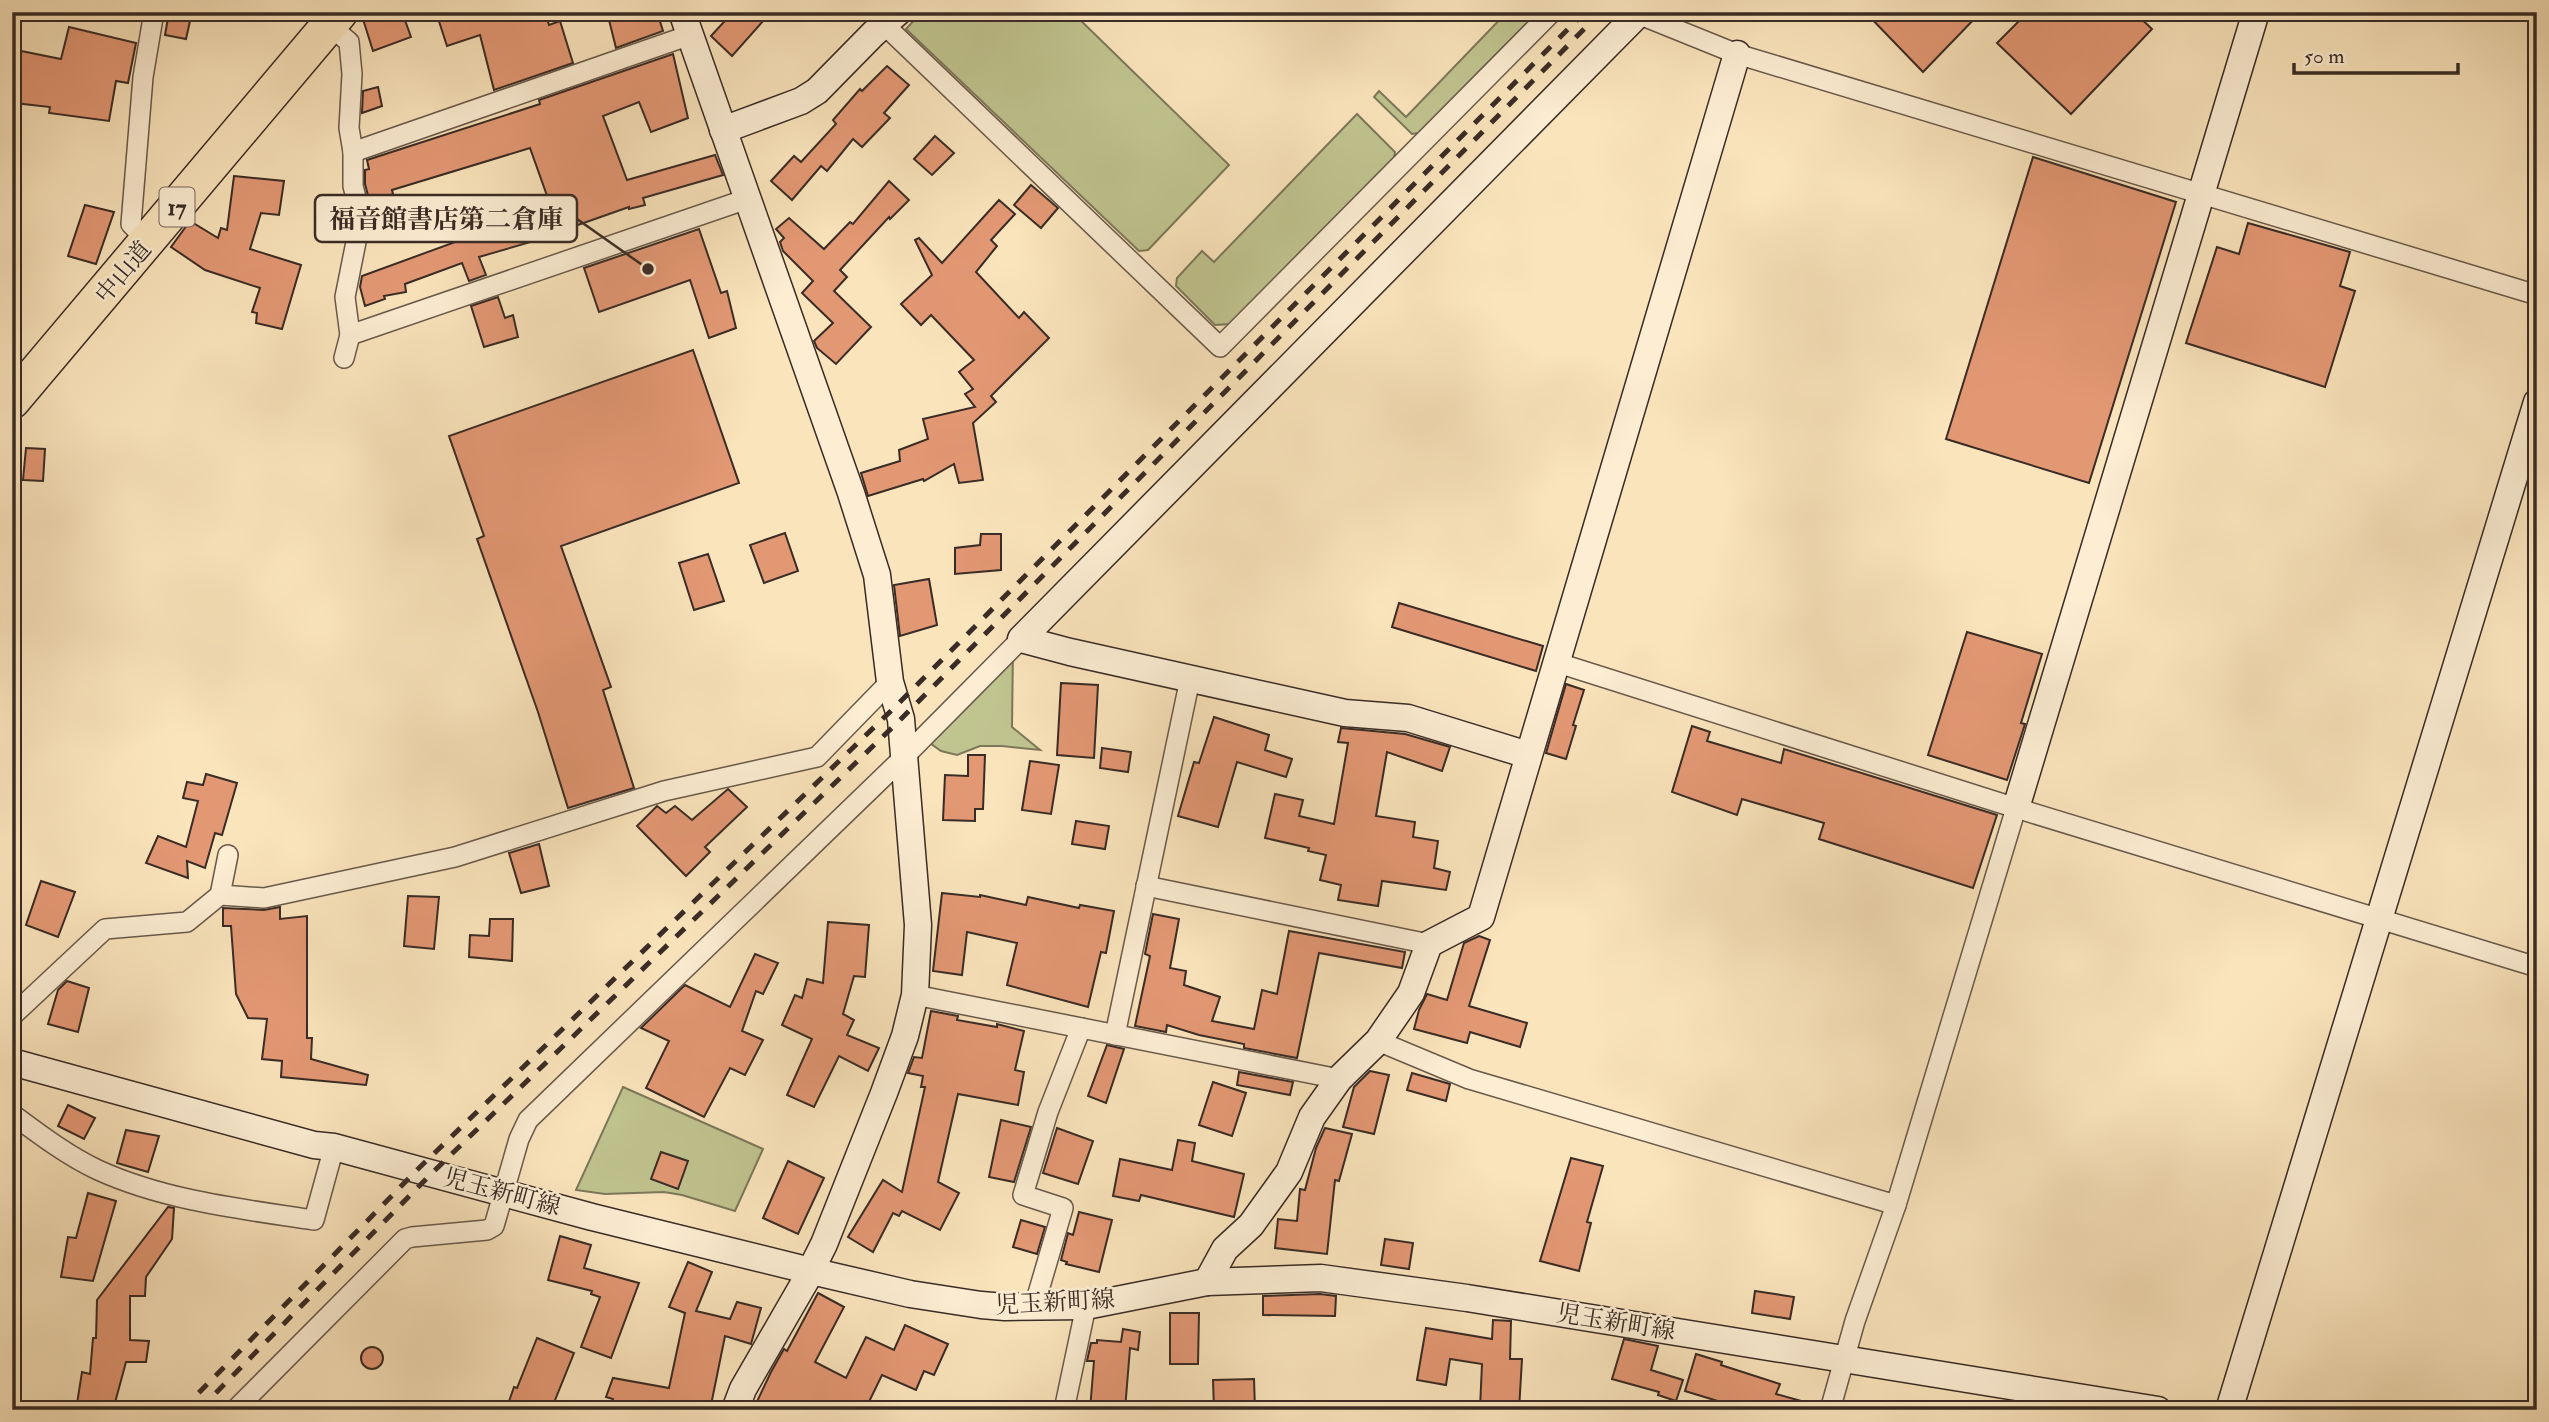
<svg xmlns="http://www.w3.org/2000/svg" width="2549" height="1422" viewBox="0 0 2549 1422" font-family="'IM FELL Double Pica','Noto Serif JP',serif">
<rect width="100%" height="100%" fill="#fae4bc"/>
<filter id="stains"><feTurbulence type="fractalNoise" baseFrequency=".00286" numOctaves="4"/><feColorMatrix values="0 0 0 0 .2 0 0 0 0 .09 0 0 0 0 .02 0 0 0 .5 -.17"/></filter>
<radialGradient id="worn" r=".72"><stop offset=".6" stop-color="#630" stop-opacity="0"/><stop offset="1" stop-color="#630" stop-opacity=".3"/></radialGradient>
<g fill="#c0c48f" stroke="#7c785a" stroke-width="2">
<polygon points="922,12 1072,12 1229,165 1148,250 1139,251 906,29"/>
<polygon points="1507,12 1538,12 1419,133 1412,134 1374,97 1379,91 1406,117"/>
<polygon points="1357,114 1395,152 1394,158 1230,324 1215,325 1176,286 1177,278 1202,251 1214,262"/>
<polygon points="1013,647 1012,727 1040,750 1002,746 980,746 957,755 941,751 923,738"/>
<polygon points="623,1087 763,1149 735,1211 682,1195 664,1192 605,1194 576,1190"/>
</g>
<g fill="#e39874" stroke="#392b25" stroke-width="2">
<polygon points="169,12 192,12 186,39 165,35"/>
<polygon points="374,12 402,12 411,37 373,51 362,16"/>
<polygon points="436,12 545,12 549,25 560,21 573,63 494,90 480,35 447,46"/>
<polygon points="607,12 657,12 663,31 616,48"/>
<polygon points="733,12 771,12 732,56 711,36"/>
<polygon points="1865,12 1981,12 1923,72"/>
<polygon points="2028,12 2134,12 2152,29 2071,114 1997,43"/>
<polygon points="69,27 136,43 128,83 116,81 109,121 49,113 50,107 15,103 21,51 61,59"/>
<polygon points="673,54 688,118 651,132 639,102 603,116 627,180 715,155 723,175 643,198 645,205 629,209 629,207 575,226 575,229 479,257 486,275 469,281 462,263 405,284 406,292 384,296 385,299 365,306 360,287 362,276 551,207 530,148 392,190 393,194 370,203 365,184 365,170 369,169 367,160 540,104 539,100"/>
<polygon points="887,66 909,85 884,113 890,118 862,147 853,139 827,171 821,166 792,200 771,181 794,156 801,162 836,124 833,120 860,89 862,91"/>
<polygon points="378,87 382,106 362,113 363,91"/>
<polygon points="935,136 954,153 932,175 914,159"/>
<polygon points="2033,157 2176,202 2089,483 1946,439"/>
<polygon points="234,176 284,181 279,215 261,213 250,249 301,265 282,329 256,323 257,313 252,312 260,288 205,270 171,247 190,221 218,238 221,228 227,230"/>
<polygon points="889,181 909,200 890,219 889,217 840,270 847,277 834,291 871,327 836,364 817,348 814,341 833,323 802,293 813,281 783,251 780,242 784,238 776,229 789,218 824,249 850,222 853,224"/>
<polygon points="1031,185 1058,208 1041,228 1014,205"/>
<polygon points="999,200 1015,214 991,240 997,246 976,272 1019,318 1024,312 1049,338 991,396 996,402 973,423 983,480 959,483 954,464 924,481 923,479 868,496 861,473 900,461 899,450 928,439 923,419 975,407 965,394 973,389 959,372 974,360 931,315 921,325 901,304 932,275 915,240 919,238 942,263"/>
<polygon points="85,205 114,212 96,264 68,256"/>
<polygon points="2248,223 2350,252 2340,286 2355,291 2325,387 2186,343 2217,247 2239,254"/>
<polygon points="699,229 721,293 727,291 736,328 709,338 690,280 599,312 584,268"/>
<polygon points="498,297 505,318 513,315 518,337 484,347 471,306"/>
<polygon points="693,350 739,483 561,546 611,687 603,690 634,788 568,808 538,712 477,539 484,536 449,436"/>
<polygon points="26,448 45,449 43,481 23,480"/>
<polygon points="785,533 798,571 764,583 750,545"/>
<polygon points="981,534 1001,534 1001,570 955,574 955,548 980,545"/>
<polygon points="708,554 724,601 694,610 679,563"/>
<polygon points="929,579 937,625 900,636 894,585"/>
<polygon points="1399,603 1543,646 1536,671 1392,627"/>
<polygon points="1967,632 2042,654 2021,723 2025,724 2007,780 1928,755"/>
<polygon points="1061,683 1098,685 1094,758 1057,755"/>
<polygon points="1566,684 1584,690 1573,725 1576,726 1566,759 1546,753"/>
<polygon points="1214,717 1269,735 1265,750 1292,759 1286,777 1237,762 1218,827 1178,816 1194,762 1199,763"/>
<polygon points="1692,726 1710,732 1707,741 1781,763 1784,749 1997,815 1973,888 1819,839 1824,823 1742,799 1737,815 1672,792"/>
<polygon points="1341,728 1405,734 1450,747 1442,771 1387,752 1376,816 1415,822 1413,837 1438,841 1434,868 1450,872 1446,890 1382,881 1378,906 1338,900 1341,885 1320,880 1326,855 1308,851 1309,848 1265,838 1275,794 1303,800 1299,816 1334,824 1348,743 1338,742"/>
<polygon points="1102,748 1131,752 1128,772 1100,768"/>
<polygon points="968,755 985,755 983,809 975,809 975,821 943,820 945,775 968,776"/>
<polygon points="1030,761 1059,765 1051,814 1022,810"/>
<polygon points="206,774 237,783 222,835 215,833 205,868 187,861 188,878 146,863 158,836 186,847 198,801 183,798 187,782 203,785"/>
<polygon points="728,789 747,807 705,847 710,852 686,876 637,826 657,806 666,813 675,806 692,820"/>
<polygon points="1076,821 1109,826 1105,849 1072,844"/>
<polygon points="539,844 549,886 521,893 509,853"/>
<polygon points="41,881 75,892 58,937 26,925"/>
<polygon points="942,893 980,897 980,895 1026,905 1028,897 1079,908 1080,905 1114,911 1106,953 1101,952 1088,1007 1007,985 1017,943 967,932 962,975 933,971"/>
<polygon points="408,896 439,897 434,949 404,946"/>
<polygon points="280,907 280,919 307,916 307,1038 312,1038 311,1059 368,1075 366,1085 281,1077 282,1061 262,1059 267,1019 248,1018 236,994 231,926 223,926 223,908 264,910"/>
<polygon points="1153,914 1179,919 1170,968 1186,971 1184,985 1220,997 1212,1021 1254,1029 1262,990 1277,994 1289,931 1405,952 1402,968 1319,953 1297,1058 1244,1048 1244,1044 1199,1035 1167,1025 1166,1032 1135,1026 1150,956 1145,954"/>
<polygon points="490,919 513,919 512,961 469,957 470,935 489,936"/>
<polygon points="828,922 869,925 865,977 854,976 843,1014 854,1020 847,1035 879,1048 868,1071 839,1056 814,1107 787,1095 812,1039 782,1025 795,995 802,998 807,979 823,983"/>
<polygon points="1479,936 1490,940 1469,1006 1527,1023 1520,1047 1470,1032 1467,1043 1414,1029 1419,1010 1427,994 1447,1000 1464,943"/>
<polygon points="755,954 778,963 763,994 756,991 742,1031 763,1040 745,1075 730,1068 704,1117 646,1088 669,1041 641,1028 685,985 730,1007"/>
<polygon points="67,981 89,988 78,1032 48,1024 58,990"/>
<polygon points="931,1011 958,1016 957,1020 997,1027 997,1024 1024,1031 1015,1070 1024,1072 1018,1105 958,1094 938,1182 959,1193 940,1230 902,1211 899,1216 893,1213 873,1252 848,1237 883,1180 902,1192 925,1087 921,1087 923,1076 908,1073 914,1057 922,1058"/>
<polygon points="1107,1045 1124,1049 1106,1103 1088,1096"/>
<polygon points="1370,1071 1389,1075 1374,1134 1343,1127 1354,1087"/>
<polygon points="1239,1072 1293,1082 1290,1095 1237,1085"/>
<polygon points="1412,1073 1450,1084 1446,1101 1407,1090"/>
<polygon points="1213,1082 1246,1093 1232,1136 1199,1125"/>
<polygon points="68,1105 95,1118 84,1139 58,1126"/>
<polygon points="1001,1120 1031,1127 1014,1182 989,1177"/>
<polygon points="1057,1128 1093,1141 1078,1184 1043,1173"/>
<polygon points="1325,1128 1352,1134 1339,1181 1335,1180 1327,1254 1275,1248 1278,1219 1297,1221 1300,1189 1305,1190 1316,1148"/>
<polygon points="126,1130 159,1136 148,1172 117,1163"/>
<polygon points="1178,1140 1195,1143 1192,1161 1244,1174 1234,1217 1141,1195 1139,1201 1113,1196 1120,1159 1172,1170"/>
<polygon points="661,1152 688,1161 678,1189 651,1179"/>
<polygon points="1571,1158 1603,1166 1587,1222 1591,1223 1579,1271 1540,1261"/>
<polygon points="788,1161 824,1178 798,1234 763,1218"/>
<polygon points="88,1193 116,1201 93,1281 61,1277 68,1237 76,1238"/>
<polygon points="168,1207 174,1208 172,1239 146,1277 145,1296 130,1296 130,1340 149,1341 146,1362 126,1362 113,1410 76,1410 82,1372 90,1374 93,1338 96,1338 97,1300"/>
<polygon points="1079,1212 1112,1220 1099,1272 1066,1264 1067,1262 1061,1260 1068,1233 1073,1235"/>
<polygon points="1021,1220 1045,1227 1037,1254 1013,1247"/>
<polygon points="560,1236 591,1245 584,1268 639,1283 611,1358 581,1347 600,1297 591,1294 592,1291 548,1280"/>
<polygon points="1385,1239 1413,1243 1409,1269 1381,1265"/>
<polygon points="688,1262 712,1272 696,1311 730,1319 737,1302 761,1308 751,1344 725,1336 710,1410 610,1410 613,1399 606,1397 613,1378 669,1388 685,1313 669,1307"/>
<polygon points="1755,1291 1794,1297 1790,1319 1752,1313"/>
<polygon points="818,1293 844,1307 815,1362 846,1378 866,1337 894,1350 905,1325 948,1344 934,1375 924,1371 916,1390 882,1375 865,1410 753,1410 771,1372 784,1349 787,1351"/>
<polygon points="1320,1294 1336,1296 1335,1316 1263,1315 1263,1296"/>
<polygon points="1170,1313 1199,1313 1198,1364 1170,1364"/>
<polygon points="1493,1320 1511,1321 1510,1359 1522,1359 1519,1410 1480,1408 1482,1364 1450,1359 1446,1385 1417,1380 1426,1328 1492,1339"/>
<polygon points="1123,1329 1140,1332 1138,1350 1130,1348 1125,1410 1090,1410 1094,1361 1087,1361 1091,1343 1097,1343 1097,1340 1121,1342"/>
<polygon points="537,1338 574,1353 551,1410 506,1410 514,1387 517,1388"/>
<polygon points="1624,1339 1658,1346 1651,1370 1683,1380 1676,1401 1658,1395 1659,1392 1612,1379"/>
<circle cx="372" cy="1358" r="11"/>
<polygon points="1696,1354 1722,1362 1721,1365 1780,1384 1776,1394 1812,1404 1811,1410 1747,1410 1685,1391"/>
<polygon points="1254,1379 1255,1410 1214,1410 1213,1380"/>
</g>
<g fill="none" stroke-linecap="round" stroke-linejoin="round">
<g stroke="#69594b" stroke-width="22">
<g id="street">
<polyline points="871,12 1220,347 1552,12"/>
<polyline points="1638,14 1737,54 2537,295"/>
<polyline points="329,25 349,42 352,74 349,128 353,152 353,186 361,217 345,297 350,335 344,358"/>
<polyline points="353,152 690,35"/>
<polyline points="148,242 131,224 143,77 154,12"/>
<polyline points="350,335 747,199"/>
<polyline points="1555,662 2016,808 2537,967"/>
<polyline points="1146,886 1429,944"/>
<polyline points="220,895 228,855"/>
<polyline points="915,995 1339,1079"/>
<polyline points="12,1016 105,929 187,922 220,895 264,898 455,857 664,791 817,757 890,682"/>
<polyline points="1115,1035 1190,679"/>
<polyline points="1378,1041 1469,1079 1896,1205"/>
<path d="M12,1114C39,1134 68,1156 98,1170C166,1201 242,1209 314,1220L334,1147"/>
<polyline points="1034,1307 1063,1208 1023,1195 1048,1112 1081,1028"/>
<polyline points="235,1410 405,1239 412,1237 487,1230 494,1226 519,1139 528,1120 903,758 1021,639"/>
<polyline points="1064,1410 1086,1306"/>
<polyline points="1830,1410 1855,1321 1896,1205 2016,808"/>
</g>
</g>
<g stroke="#392b25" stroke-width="29">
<g id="secondary">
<polyline points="682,12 851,493 877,575 890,682 901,719 918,925 915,995 905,1036 884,1093 824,1244 806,1280 743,1389 735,1410"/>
<polyline points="723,130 801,101 817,91 873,34 898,12"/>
<polyline points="1528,755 1408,718 1345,713 1070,652 1021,639 1640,12"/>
<polyline points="2016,808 2256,12"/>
<polyline points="12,1062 314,1145 334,1147 592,1217 811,1271 910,1294 981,1305 1005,1307 1086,1306 1207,1282 1321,1278 1467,1298 2158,1410"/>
<polyline points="1207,1282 1225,1249 1251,1225 1289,1172 1312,1117 1339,1079 1378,1041 1411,993 1429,944 1481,917 1737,54"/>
<polyline points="2229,1410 2537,402"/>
</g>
</g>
<g stroke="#392b25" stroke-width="38">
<polyline id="highway" points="12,401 340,12"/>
</g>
<use href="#street" stroke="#fcedd3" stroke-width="19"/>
<use href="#secondary" stroke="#fcedd3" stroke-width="26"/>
<use href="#highway" stroke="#fae4bc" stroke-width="35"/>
<g stroke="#392b25" stroke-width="5" stroke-dasharray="12 12" stroke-linecap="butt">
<polyline points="182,1410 418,1169 897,705 1585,12"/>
<polyline points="199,1410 432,1173 901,719 1601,12"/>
</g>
</g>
<g text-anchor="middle" stroke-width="5" stroke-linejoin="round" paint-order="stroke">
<rect fill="#fcedd3" stroke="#746559" stroke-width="2" x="159.5" y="187.5" width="35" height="39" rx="5"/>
<g font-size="23" font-weight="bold" fill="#392b25">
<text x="177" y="215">17</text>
</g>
<g font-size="24" fill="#392b25" stroke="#fcedd3">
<text transform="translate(123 272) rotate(-50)" y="8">中山道</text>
<text transform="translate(502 1192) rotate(15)" y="8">児玉新町線</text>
<text transform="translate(1055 1302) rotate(-3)" y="8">児玉新町線</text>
<text transform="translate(1616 1322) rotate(9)" y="8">児玉新町線</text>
</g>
</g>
<path fill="none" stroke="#392b25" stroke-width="2.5" d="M648 269L577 219"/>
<circle fill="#392b25" stroke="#fcedd3" stroke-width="2.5" cx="648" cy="269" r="7"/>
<rect fill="#fcedd3" stroke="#392b25" stroke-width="2.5" x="315" y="195" width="262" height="47" rx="7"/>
<g font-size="26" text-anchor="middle" font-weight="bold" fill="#392b25">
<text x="446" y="228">福音館書店第二倉庫</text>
</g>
<rect width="2549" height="1422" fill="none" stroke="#fae4bc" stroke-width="42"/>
<rect x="14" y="14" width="2521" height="1394" fill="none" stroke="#392b25" stroke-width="3.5"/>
<rect x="21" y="21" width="2507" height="1380" fill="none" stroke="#392b25" stroke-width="2"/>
<path d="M2294 63v10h164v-10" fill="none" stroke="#392b25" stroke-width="3.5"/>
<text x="2304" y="63" font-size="21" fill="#392b25" stroke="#fcedd3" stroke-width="5" paint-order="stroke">50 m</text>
<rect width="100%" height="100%" filter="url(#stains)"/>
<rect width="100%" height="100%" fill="url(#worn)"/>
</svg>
